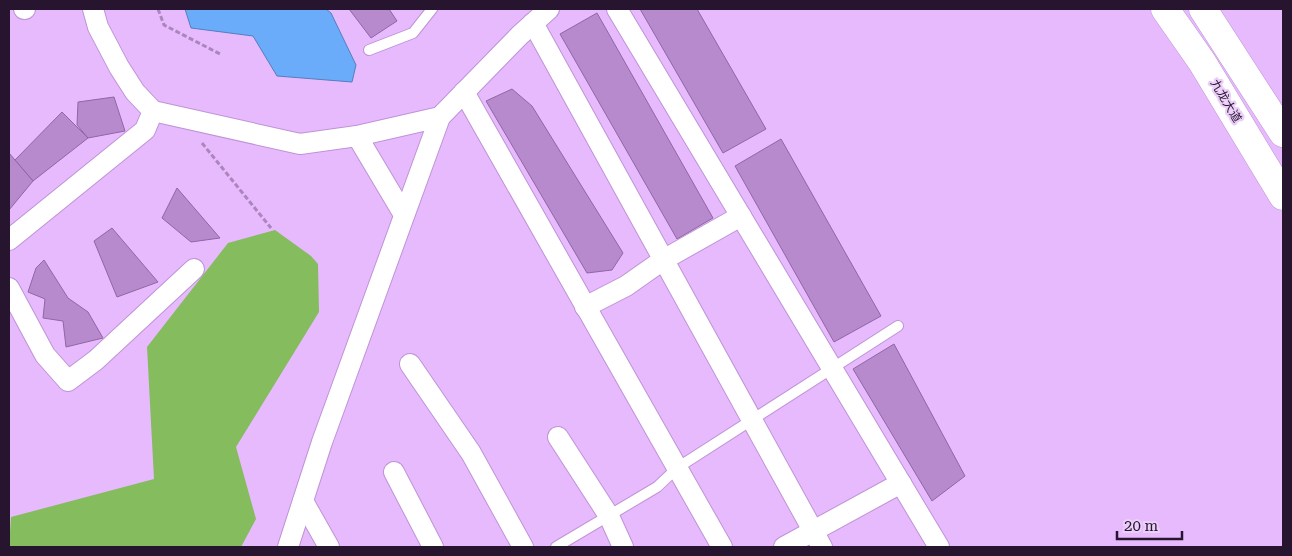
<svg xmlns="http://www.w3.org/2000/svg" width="1292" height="556" viewBox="0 0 1292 556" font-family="'Roboto Serif','Noto Sans SC',serif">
<rect width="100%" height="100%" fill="#e7bafe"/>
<polygon fill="#84bc5e" points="275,230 311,256 318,264 319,312 236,447 256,519 241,547 9,547 11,517 154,479 147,347 228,243"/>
<polygon fill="#6aabfa" stroke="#567ebd" points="185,9 326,9 331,13 356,65 352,82 277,76 253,36 191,28"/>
<g fill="#b68acc" stroke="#9066a5">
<polygon points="349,9 389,9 397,21 371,38"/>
<polygon points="640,9 697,9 766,129 723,153"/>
<polygon points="597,13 713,218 677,239 560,34"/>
<polygon points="512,89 532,106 623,253 612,270 587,273 486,101"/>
<polygon points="114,97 125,131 88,138 77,125 78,102"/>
<polygon points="62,112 88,138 33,181 15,160"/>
<polygon points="781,139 881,316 834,342 735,166"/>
<polygon points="9,153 33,181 9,210"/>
<polygon points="177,188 220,238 191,242 162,218"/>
<polygon points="112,228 158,282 117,297 94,241"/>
<polygon points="44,260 68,298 88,312 103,338 66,347 63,321 43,318 45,299 28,292 36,268"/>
<polygon points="894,344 965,476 932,501 853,369"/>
</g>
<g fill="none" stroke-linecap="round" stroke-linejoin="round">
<g stroke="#bf93d5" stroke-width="12">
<g id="lane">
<polyline points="369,50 413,33 432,9"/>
<polyline points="556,547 657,487 677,468 898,326"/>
</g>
</g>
<g stroke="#bf93d5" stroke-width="22">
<g id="street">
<polyline points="24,9 25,9"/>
<polyline points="93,9 98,27 119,67 135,92 153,111 300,144 357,136 440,117"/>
<polyline points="617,9 939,547"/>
<polyline points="533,23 822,547"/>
<polyline points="464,92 722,547"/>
<polyline points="357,136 404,215"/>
<polyline points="9,240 145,130 153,111"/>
<polyline points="9,288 45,355 68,381 96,360 194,269"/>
<polyline points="585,307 626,286 663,260 741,216"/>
<polyline points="410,364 471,453 523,547"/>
<polyline points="558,437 609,516 623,547"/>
<polyline points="394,472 433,547"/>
<polyline points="303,501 329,547"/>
<polyline points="288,547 322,442 440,117 520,35 549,9"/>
<polyline points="784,547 901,483"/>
</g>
</g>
<g stroke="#bf93d5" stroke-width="29">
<g id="secondary">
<polyline points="1165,9 1202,62 1283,196"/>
<polyline points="1203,9 1283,133"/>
</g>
</g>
<g stroke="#ab86bd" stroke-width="3" stroke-dasharray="5 2.5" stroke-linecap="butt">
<polyline points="158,9 164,25 220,54"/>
<polyline points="202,143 271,228"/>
</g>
<use href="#lane" stroke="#fff" stroke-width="10"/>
<use href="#street" stroke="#fff" stroke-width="20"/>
<use href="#secondary" stroke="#fff" stroke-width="28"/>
</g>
<g text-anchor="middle" stroke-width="4.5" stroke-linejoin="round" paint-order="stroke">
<g font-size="12" fill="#27152f" stroke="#ebcff9">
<text transform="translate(1226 101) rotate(59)" y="4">九龙大道</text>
</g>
</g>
<rect width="1292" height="556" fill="none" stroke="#27152f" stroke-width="20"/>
<path d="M1117 531v8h65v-8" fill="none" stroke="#27152f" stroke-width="2.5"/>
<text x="1124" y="531" font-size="15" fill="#27152f" stroke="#ebcff9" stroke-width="4" paint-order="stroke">20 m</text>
</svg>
